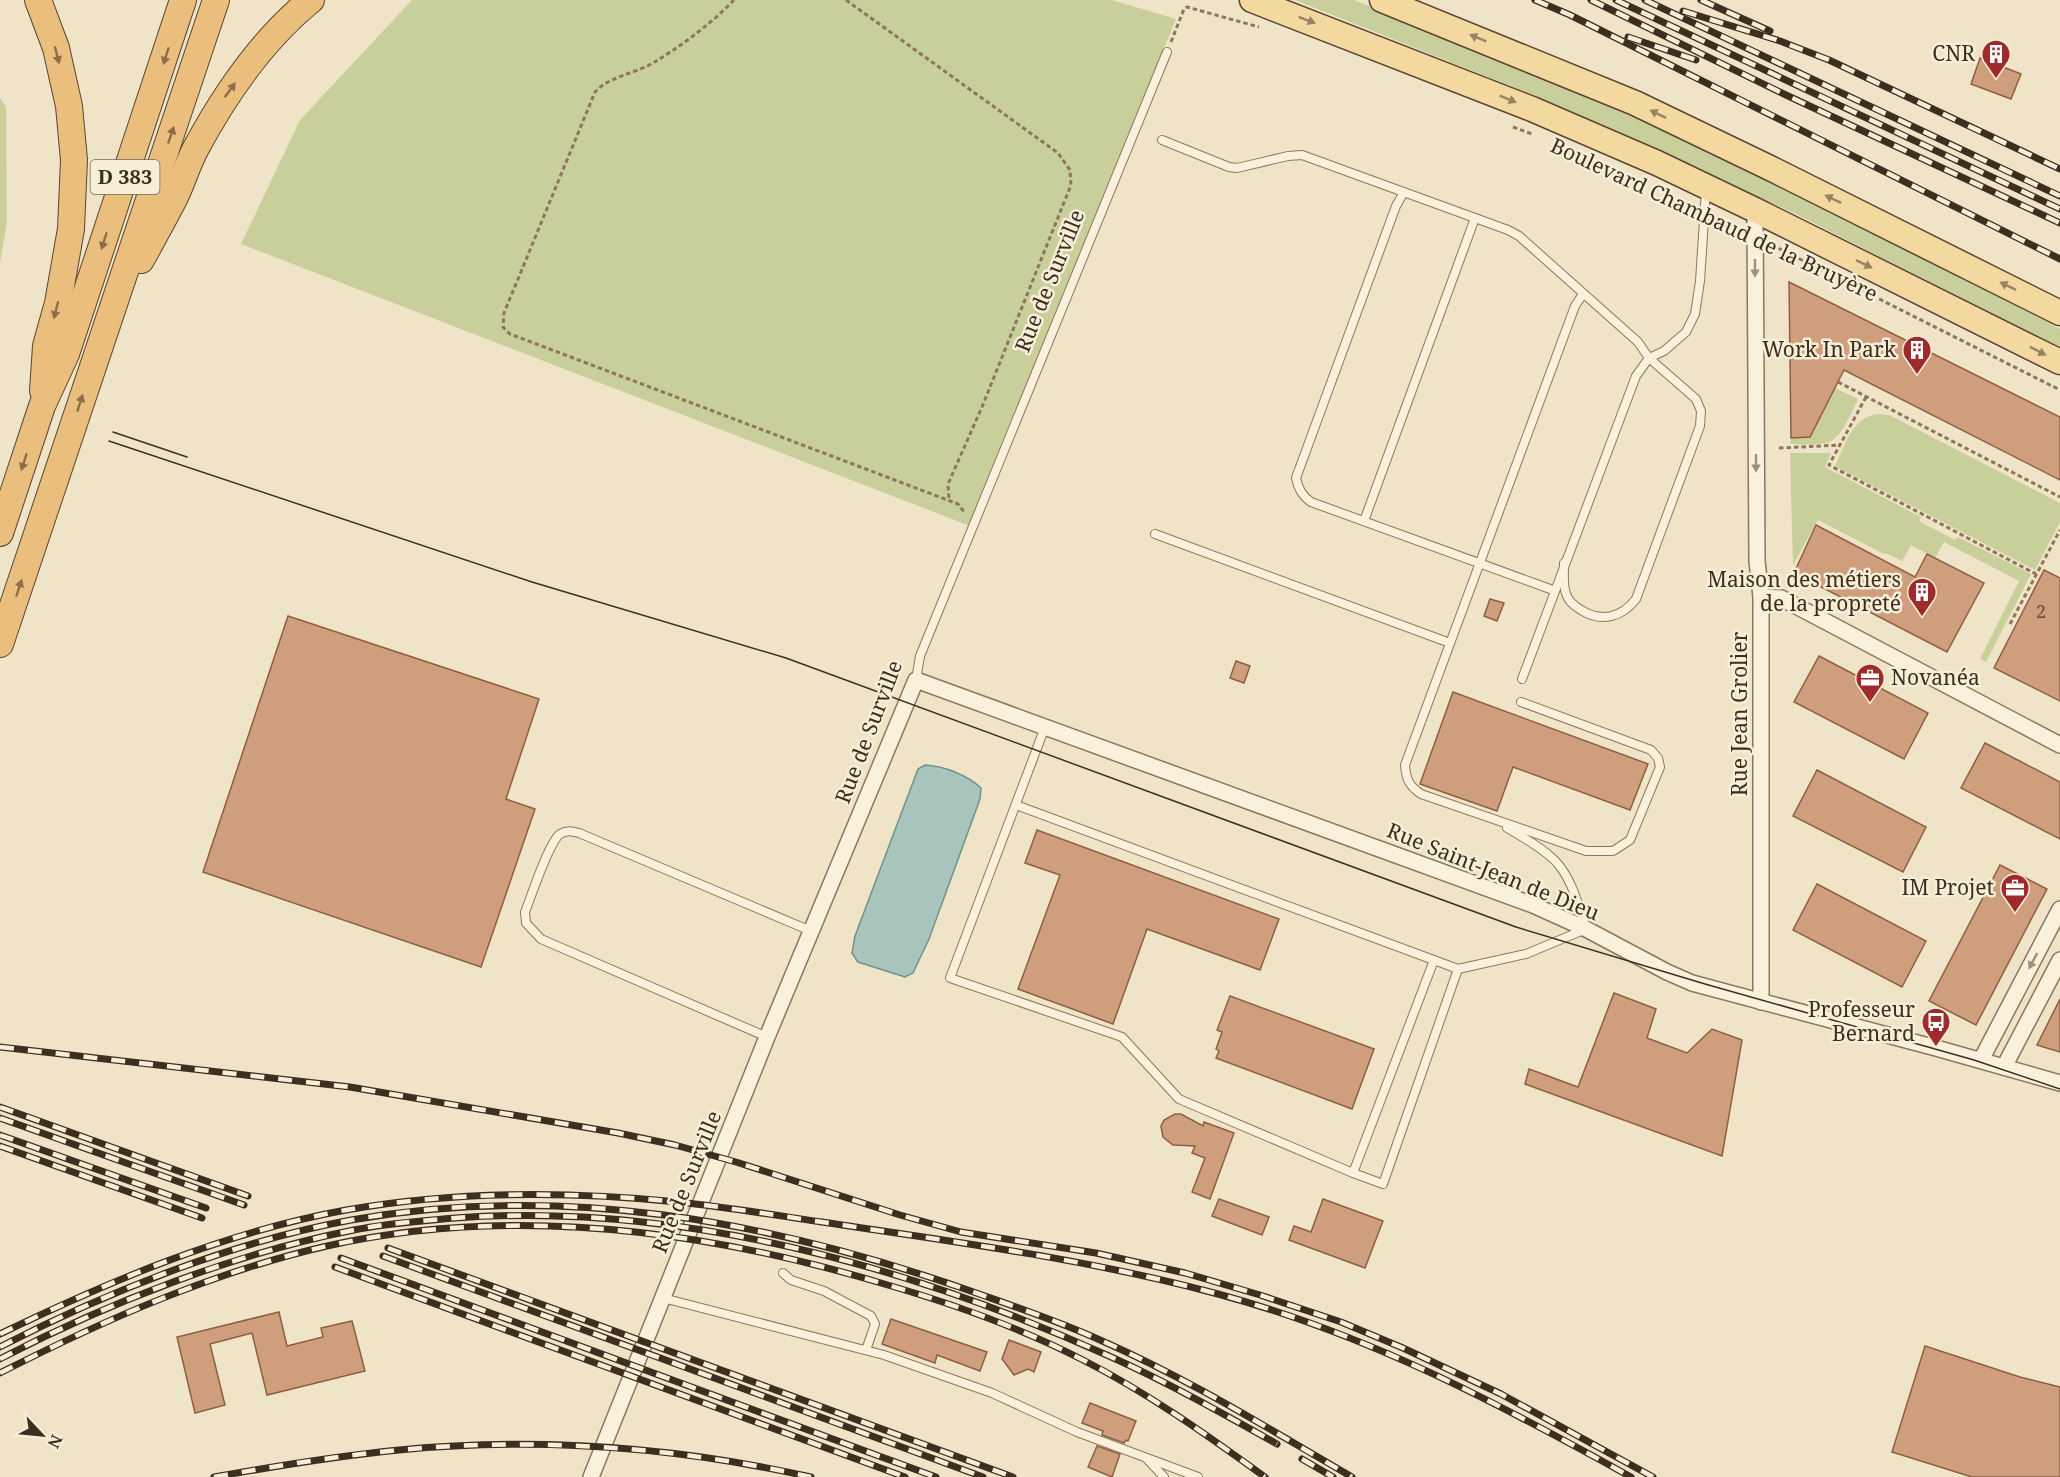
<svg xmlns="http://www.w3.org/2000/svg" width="2060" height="1477" viewBox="0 0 2060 1477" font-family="'Noto Serif',serif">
<rect width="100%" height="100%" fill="#f0e4c8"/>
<g fill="#c9cf9b">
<polygon points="412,0 1112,0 1176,19 970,526 241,244 300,120"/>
<polygon points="1295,0 1354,0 1654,124 1929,260 2060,329 2060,349 1794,213 1523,91"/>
<polygon points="0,98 6,107 7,222 0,263"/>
<path d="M1835,388L1858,399C1851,413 1843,436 1829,442C1818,446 1801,444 1790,444L1791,438L1810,437Z"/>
<path d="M1878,414L1889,415L1901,421L2060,503V522L2035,570L1835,466C1845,445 1852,417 1878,414Z"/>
<polygon points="1790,453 1831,453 1825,467 1921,517 1919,521 1955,540 1958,537 2031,574 1986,662 1980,659 2019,581 1944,542 1935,558 1911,545 1902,561 1885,553 1884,554 1818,520 1793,565"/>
</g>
<path fill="#a9c4bc" stroke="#6f938a" stroke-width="1.5" d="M925,765C944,766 967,775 981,788L980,799L929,939L913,973L905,977L858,962L852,953L855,936L918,769Z"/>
<g fill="#cf9f7d" stroke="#8d5f41" stroke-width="1.5">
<polygon points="1980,58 2021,74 2011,99 1971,84"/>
<polygon points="1789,282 2060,417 2060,480 1844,370 1810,437 1791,438"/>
<polygon points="1816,525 1915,577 1927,554 1984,583 1947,652 1794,573"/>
<polygon points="2044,570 2060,578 2060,701 1994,668"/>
<polygon points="1490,599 1504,603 1497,621 1484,616"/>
<polygon points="288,616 539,699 506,799 535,809 481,967 203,872"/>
<polygon points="1819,656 1928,713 1904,759 1794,702"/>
<polygon points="1236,661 1250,666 1244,683 1230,678"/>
<polygon points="1453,692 1648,764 1630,810 1513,767 1497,811 1420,784"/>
<polygon points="1985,743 2060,782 2060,839 1961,788"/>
<polygon points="1817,770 1926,827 1903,872 1793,816"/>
<polygon points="1037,830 1279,919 1260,970 1147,929 1113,1024 1018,989 1060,875 1025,863"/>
<polygon points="2000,865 2047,889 1976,1025 1929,1001"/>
<polygon points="1817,884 1926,941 1902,987 1793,930"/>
<polygon points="1614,993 1656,1009 1647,1038 1687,1053 1712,1029 1742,1040 1722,1156 1525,1084 1529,1069 1578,1087"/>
<polygon points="1230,996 1374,1049 1352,1109 1216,1058 1219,1051 1216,1049 1222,1032 1217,1030"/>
<polygon points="2060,999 2060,1052 2037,1045"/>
<polygon points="1175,1114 1181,1114 1203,1126 1204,1122 1234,1133 1210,1199 1192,1192 1205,1158 1192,1153 1195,1146 1173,1145 1163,1137 1161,1126 1164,1120"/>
<polygon points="1219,1199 1269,1217 1262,1235 1212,1216"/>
<polygon points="1323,1199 1383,1221 1365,1268 1289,1240 1294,1226 1311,1232"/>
<polygon points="279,1312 287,1346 323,1337 321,1328 352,1321 365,1371 267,1395 252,1333 210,1344 225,1405 195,1413 177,1337"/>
<polygon points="891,1319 987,1352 980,1371 937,1355 935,1363 882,1344"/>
<polygon points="1009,1340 1041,1352 1034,1372 1028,1369 1014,1375 1002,1359"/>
<polygon points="1925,1346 2020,1377 2060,1387 2060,1477 1972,1477 1892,1452"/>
<polygon points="1090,1403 1136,1421 1128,1441 1126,1440 1124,1443 1102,1435 1103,1431 1082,1423"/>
<polygon points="1097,1446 1120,1454 1112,1477 1088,1467"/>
</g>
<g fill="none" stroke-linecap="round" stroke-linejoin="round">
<g stroke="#8d765c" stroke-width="10">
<g id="service">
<path d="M1162,140L1229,167L1237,168L1288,156L1302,155L1508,230L1519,236L1638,342L1649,358L1696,399L1701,411L1700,426L1636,599C1622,617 1602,623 1581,610C1578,608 1572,604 1570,601C1562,591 1564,575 1564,563"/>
<path d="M1404,192L1396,206L1296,478C1298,489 1302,496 1311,502L1553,590"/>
<polyline points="1364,521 1475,218"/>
<polyline points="1155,534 1450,643"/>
<polyline points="1522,679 1636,376 1649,358 1664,351 1686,332 1695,314 1700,281 1706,190"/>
<polyline points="916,680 920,656 1167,52"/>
<path d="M1521,702L1651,750L1658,758L1660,767L1630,840L1613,851H1586L1421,794C1409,786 1406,779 1405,765L1575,306L1583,294"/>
<polyline points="1045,727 950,978 1122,1037 1179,1099 1353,1173"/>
<path d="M1016,805L1458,969L1526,954L1586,929C1579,907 1573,882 1558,864C1546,850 1523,837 1507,828"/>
<polyline points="1434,960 1353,1173 1383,1184 1458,969"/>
<path d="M767,1037L541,939L526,923L525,912C531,897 549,842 560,834C567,830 572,831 579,833L811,931"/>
<polyline points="783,1273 791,1280 824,1291 871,1316 875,1324 866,1350"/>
<polyline points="663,1298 884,1355 992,1393 1077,1432 1198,1477"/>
<polyline points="1148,1460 1164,1477"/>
</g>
</g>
<g stroke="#8d765c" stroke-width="18">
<g id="minor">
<polyline points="1755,210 1757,561 1761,597 1761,1002"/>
<polyline points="1761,597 1781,598 2060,745"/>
<polyline points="1981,1060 2060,909"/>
<polyline points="2004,1067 2060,960"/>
<polyline points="591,1477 767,1037 916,680 1533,905 1586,929 1667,972 1692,983 1936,1048 2060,1083"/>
</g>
</g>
<g stroke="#5b4430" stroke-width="27">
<g id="primary">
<polyline points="1252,0 1532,109 1657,163 1755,210 2060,362"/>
<polyline points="1382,0 1635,103 1770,168 2060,313"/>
</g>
</g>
<g stroke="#5b4430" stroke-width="28">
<g id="trunk">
<polyline points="38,0 56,48 69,106 74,160 71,229 58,303 46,346 43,391"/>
<path d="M141,260C152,240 163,220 174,199C182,183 187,165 196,148C225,94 263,39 311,0"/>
<polyline points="0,533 42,406 66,354 183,0"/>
<polyline points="0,644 216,0"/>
</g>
</g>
<g stroke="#8d765c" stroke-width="3" stroke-dasharray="4.5 3" stroke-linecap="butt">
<path d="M734,0C711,24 681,46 653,63C634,74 610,76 595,92L504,313L503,327L510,334L958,504L965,513"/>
<polyline points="846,0 1058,153 1070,170 1071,185 982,407 948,484 949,500"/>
<polyline points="1171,42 1184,9 1187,7 1259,27"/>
<polyline points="1513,127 1532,134"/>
<polyline points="1716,217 1740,229"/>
<polyline points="1772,245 2060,390"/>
<polyline points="1838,382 2060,497"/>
<polyline points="1866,397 1829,465 2036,574"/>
<polyline points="1779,448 1840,445"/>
<polyline points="2010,624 2060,530"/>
</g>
<use href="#service" stroke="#faf1dc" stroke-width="8"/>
<use href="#minor" stroke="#faf1dc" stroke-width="15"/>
<use href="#primary" stroke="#f3d9a0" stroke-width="24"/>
<use href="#trunk" stroke="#eabe7c" stroke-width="26"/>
<g stroke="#3d2e20" stroke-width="1.5">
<polyline points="113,432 187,457"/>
<polyline points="109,441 532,582 786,658 1516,927 1705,984 1974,1060 2060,1089"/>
</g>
<g stroke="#3d2e20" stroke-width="7">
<g id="rail">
<polyline points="1535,0 1570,15 2060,259"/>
<polyline points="1591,0 1786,95 2060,223"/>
<polyline points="1616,0 2060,209"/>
<polyline points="1645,0 2060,196"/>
<polyline points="1701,0 1770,31"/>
<polyline points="1683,11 1780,41 1829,60 2060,169"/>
<polyline points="1628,37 1696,60"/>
<polyline points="0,1047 350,1087 618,1133 675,1145 736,1162 900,1215 961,1232 1096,1253 1185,1273 1260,1295 1341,1322 1403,1348 1501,1394 1653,1477"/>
<polyline points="0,1107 248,1196"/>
<polyline points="0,1118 244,1205"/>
<polyline points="0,1135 206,1208"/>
<polyline points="0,1146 202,1218"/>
<polyline points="388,1248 1013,1477"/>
<polyline points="383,1256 983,1477"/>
<polyline points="341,1258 936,1477"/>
<polyline points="335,1267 905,1477"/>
<path d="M0,1334C110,1281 225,1232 346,1210C454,1191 568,1191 678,1202C726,1207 774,1215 822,1222C955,1242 1088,1259 1218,1294C1367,1334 1496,1402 1631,1477"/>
<path d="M0,1347C104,1293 235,1241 351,1220C561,1183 766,1220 965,1289C1010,1305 1056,1320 1100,1340C1187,1378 1269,1429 1352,1477"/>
<path d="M0,1359C107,1303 236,1253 354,1230C387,1223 421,1221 455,1218C678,1202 907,1265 1109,1356C1167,1382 1222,1413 1277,1444"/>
<path d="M0,1373C104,1320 213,1272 327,1246C511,1205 703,1230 881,1283C951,1303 1019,1327 1083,1360C1148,1393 1207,1435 1265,1477"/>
<polyline points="1302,1459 1333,1477"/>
<path d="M214,1477C276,1466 337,1456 399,1450C536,1437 677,1447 811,1477"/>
</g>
</g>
<use href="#rail" stroke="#f7eed8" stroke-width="4.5" stroke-dasharray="14" stroke-linecap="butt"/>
</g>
<defs><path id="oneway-solid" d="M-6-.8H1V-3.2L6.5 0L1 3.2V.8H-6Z" transform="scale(1.5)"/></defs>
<g fill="#988460">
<use href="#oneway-solid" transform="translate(1307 20) rotate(21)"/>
<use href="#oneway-solid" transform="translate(1478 38) rotate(-158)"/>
<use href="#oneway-solid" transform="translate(1508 99) rotate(22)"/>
<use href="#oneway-solid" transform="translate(1658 114) rotate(-154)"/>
<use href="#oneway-solid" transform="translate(1833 199) rotate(-154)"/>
<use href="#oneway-solid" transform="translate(1864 264) rotate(26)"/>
<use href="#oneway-solid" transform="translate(2008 286) rotate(-154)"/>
<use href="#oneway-solid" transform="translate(2038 351) rotate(27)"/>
</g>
<g fill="#8b6f49">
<use href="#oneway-solid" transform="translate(57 55) rotate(76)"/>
<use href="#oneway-solid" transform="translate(166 56) rotate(108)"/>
<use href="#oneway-solid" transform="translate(230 90) rotate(-54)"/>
<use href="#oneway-solid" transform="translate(171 135) rotate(-71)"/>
<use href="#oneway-solid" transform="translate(104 241) rotate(108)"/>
<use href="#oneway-solid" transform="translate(56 310) rotate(104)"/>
<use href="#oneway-solid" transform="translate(80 403) rotate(-72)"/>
<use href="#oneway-solid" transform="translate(24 462) rotate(108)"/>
<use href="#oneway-solid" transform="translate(19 588) rotate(-72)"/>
</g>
<g fill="#9c907e">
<use href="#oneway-solid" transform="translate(1755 268) rotate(90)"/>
<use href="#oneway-solid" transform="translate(1756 463) rotate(90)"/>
<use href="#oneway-solid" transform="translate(2033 961) rotate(118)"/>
</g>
<defs>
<g id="building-pin" transform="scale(1.5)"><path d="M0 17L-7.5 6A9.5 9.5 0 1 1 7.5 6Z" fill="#9e2a2b" stroke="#f7eed8"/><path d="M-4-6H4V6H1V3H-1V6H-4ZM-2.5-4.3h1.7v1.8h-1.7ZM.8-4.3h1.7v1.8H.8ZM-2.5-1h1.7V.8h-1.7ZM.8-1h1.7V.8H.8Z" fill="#fff"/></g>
<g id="office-pin" transform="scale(1.5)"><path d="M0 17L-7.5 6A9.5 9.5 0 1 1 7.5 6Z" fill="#9e2a2b" stroke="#f7eed8"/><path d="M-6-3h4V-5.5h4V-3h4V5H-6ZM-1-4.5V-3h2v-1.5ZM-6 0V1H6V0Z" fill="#fff"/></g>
<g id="bus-pin" transform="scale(1.5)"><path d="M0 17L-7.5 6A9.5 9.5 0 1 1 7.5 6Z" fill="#9e2a2b" stroke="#f7eed8"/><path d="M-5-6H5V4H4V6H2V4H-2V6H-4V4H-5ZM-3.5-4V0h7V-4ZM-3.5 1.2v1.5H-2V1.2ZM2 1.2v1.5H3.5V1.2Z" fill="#fff"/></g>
</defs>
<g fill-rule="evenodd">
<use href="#building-pin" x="1996" y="54"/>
<use href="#building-pin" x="1917" y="350"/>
<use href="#building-pin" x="1922" y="592"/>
<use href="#office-pin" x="1870" y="678"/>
<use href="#office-pin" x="2015" y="888"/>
<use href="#bus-pin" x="1936" y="1022"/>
</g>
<g text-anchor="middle" stroke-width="5" stroke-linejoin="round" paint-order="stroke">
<g font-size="18" fill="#624a37">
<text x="2041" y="618">2</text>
</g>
<rect fill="#f7eed8" stroke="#756857" stroke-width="1.5" x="90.5" y="160" width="69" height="34" rx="4.5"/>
<g font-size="20" font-weight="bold" fill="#3d2e20">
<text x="125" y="184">D 383</text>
</g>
<g font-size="21" fill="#3d2e20" stroke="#f7eed8" text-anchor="end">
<text x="1975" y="61">CNR</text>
<text x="1896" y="357">Work In Park</text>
<text x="1901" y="587">Maison des métiers<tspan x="1901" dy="24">de la propreté</tspan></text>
<text x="1891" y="685" text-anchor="start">Novanéa</text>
<text x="1994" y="895">IM Projet</text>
<text x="1915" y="1017">Professeur<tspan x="1915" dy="24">Bernard</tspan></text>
</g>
<g font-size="21" fill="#3d2e20" stroke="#f7eed8">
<text transform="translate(1714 220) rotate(25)" y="7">Boulevard Chambaud de la Bruyère</text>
<text transform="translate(1050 281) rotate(-68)" y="7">Rue de Surville</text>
<text transform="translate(1740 714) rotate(-90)" y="7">Rue Jean Grolier</text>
<text transform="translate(869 732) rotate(-69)" y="7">Rue de Surville</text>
<text transform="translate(1493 872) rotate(22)" y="7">Rue Saint-Jean de Dieu</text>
<text transform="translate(687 1182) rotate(-68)" y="7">Rue de Surville</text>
</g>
</g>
<g transform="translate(42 1435) rotate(116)" stroke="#f7eed8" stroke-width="4.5" paint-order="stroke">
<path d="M0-4.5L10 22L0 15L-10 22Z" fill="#3d2e20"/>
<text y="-9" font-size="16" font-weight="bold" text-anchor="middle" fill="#3d2e20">N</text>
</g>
</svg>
